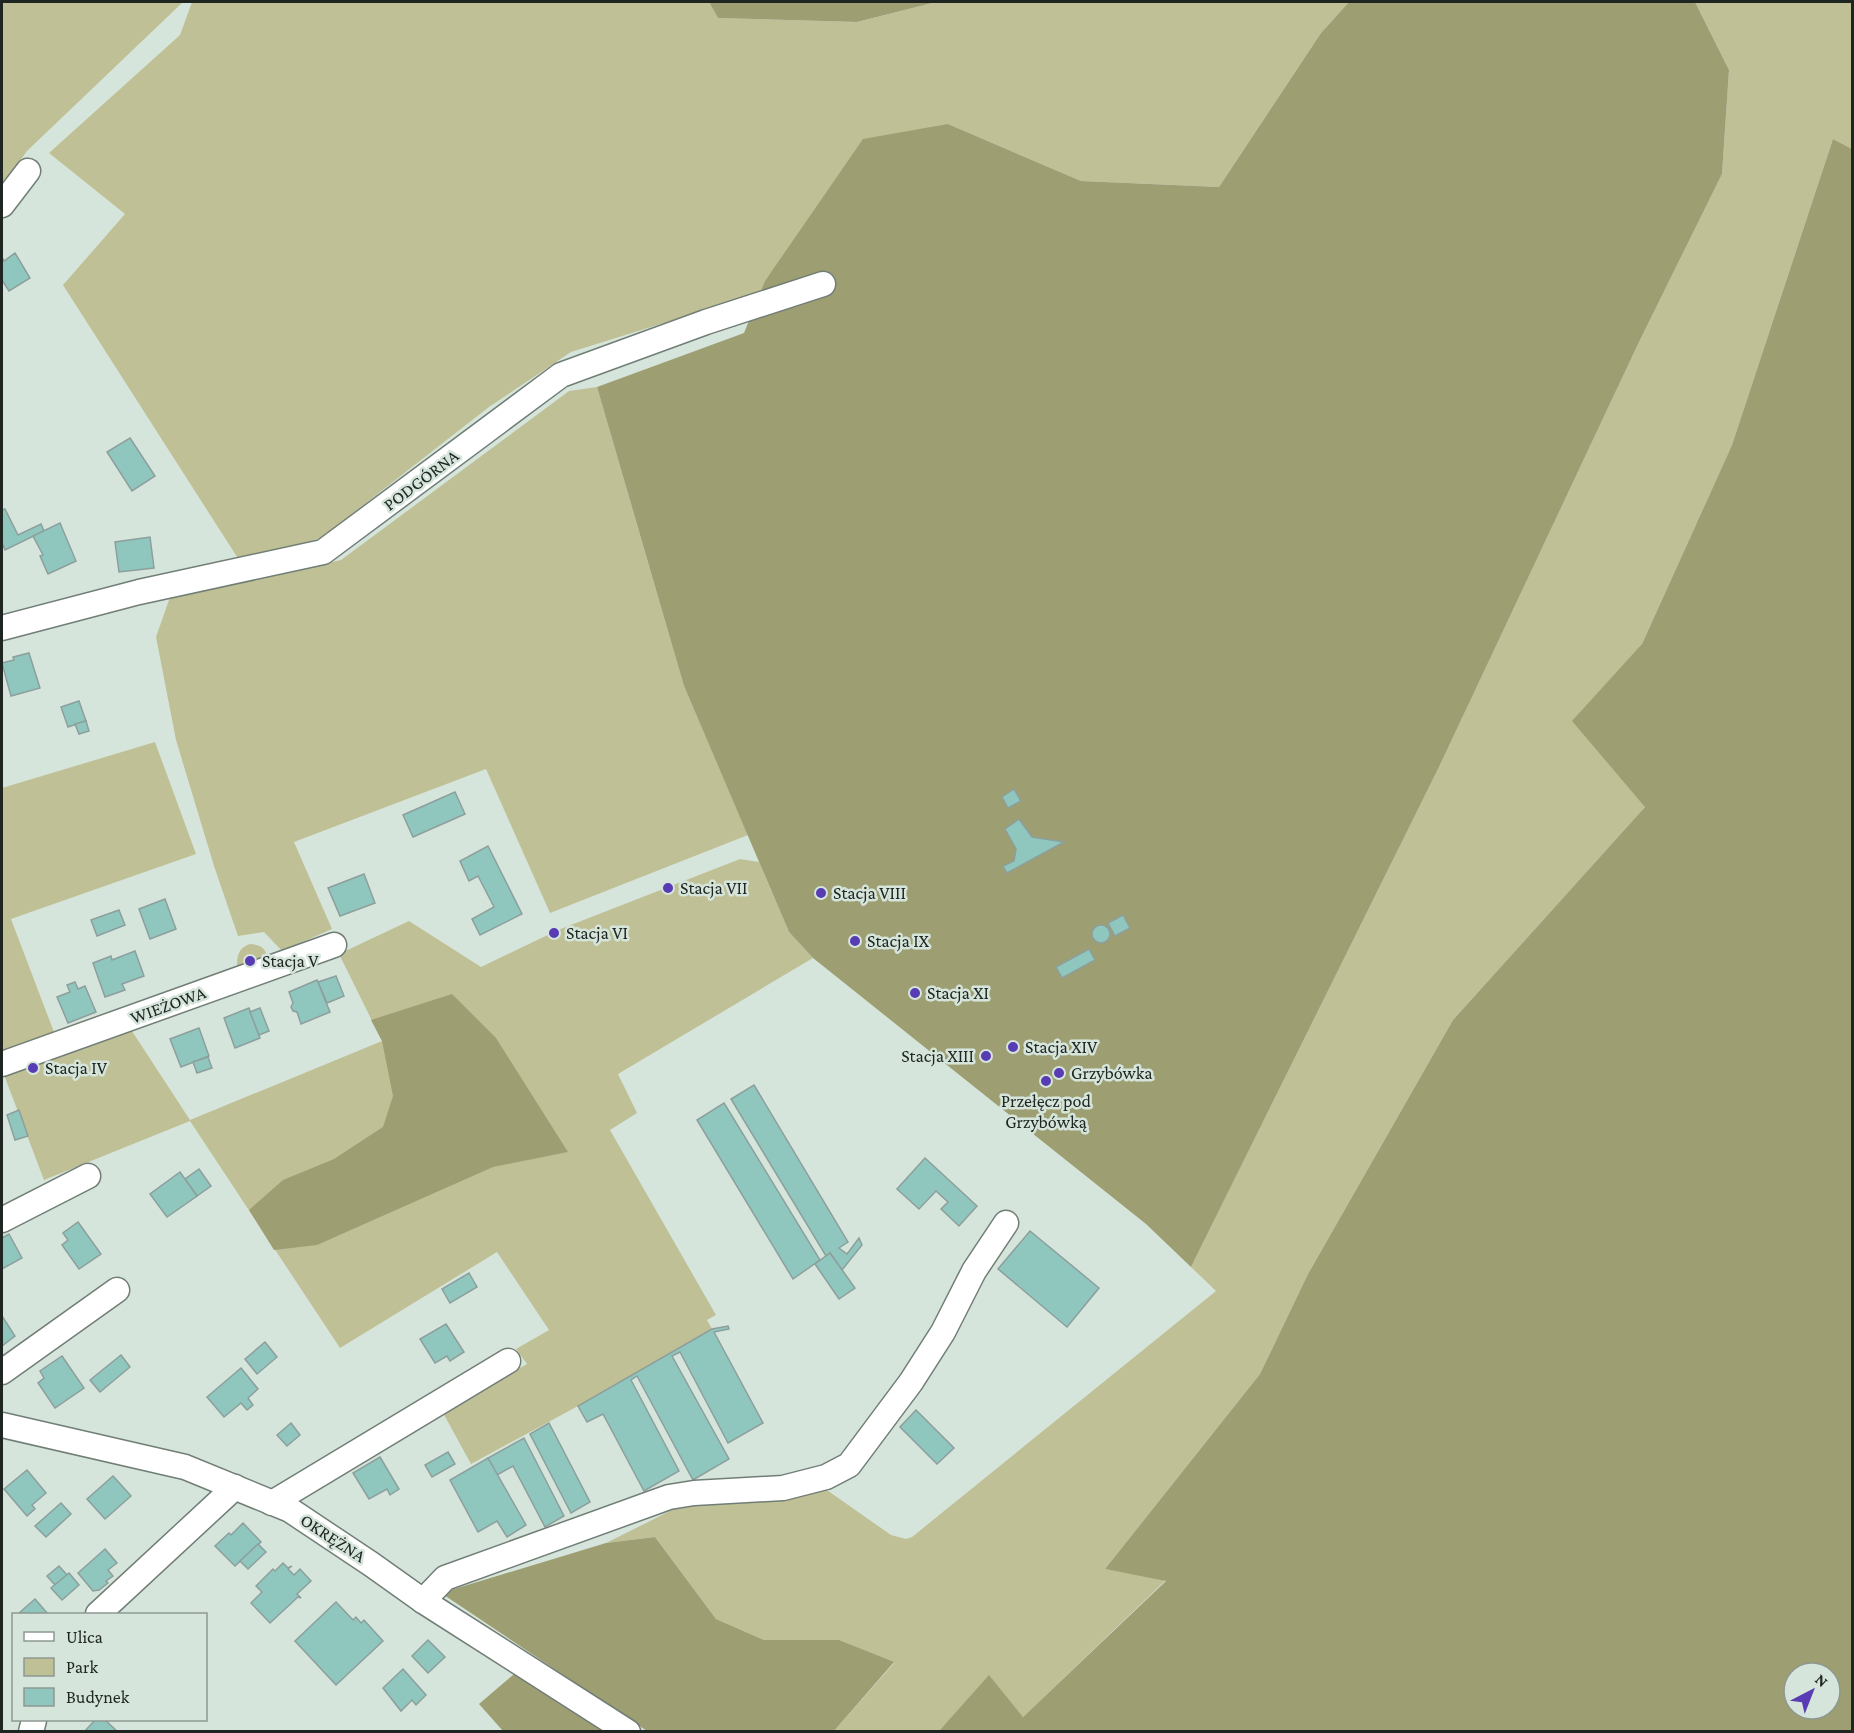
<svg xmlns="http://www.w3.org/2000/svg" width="1854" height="1733" viewBox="0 0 1854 1733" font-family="'Crimson Pro',serif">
<rect width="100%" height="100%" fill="#d6e5db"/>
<g fill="#c0c097">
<polygon points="2,2 183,2 27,151 2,185"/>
<polygon points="192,2 709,2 718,18 857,22 936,2 1349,2 1321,33 1219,187 1081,181 948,124 760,293 571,352 489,407 321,538 239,560 63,285 125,214 49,153 180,35"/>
<polygon points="1695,2 1852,2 1852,149 1833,139 1732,445 1642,644 1645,807 1453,1020 1308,1274 1260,1374 1105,1569 1166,1580 1023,1717 989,1676 939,1731 834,1731 894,1663 839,1640 764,1640 716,1619 655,1537 606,1543 680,1506 786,1499 803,1496 824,1488 891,1535 906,1539 912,1537 1216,1291 1191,1267 1439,767 1639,342 1722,174 1729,70"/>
<polygon points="597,387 684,686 748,835 550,913 486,769 294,842 332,929 282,951 264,932 238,936 214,866 176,740 156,637 170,597 341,560 569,391"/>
<polygon points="155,742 196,854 11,919 57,1040 2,1060 2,788"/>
<polygon points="740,859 759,862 789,932 813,958 618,1074 637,1113 610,1130 716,1315 707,1320 712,1329 578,1406 471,1464 442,1411 527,1364 516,1349 549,1330 497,1252 340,1348 190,1121 44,1180 4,1075 130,1028 190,1120 382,1041 339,954 409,921 481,967 558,930"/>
<path d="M250,944C264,945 267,950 267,963L237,967C237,956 238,948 250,944Z"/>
</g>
<g fill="#9e9e73" fill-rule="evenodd">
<polygon points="709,2 936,2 857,22 718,18"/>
<polygon points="1349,2 1695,2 1729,70 1722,174 1639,342 1439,767 1191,1267 1146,1224 813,958 789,932 684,686 597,387 744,333 765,281 863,139 948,124 1081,181 1219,187 1321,33"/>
<path d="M1833,139L1852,149V1731H939L989,1675L1023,1717L1166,1581L1105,1569L1260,1374L1308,1274L1453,1020L1645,807L1572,721L1642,644L1732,445ZM1794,1673H1830V1709H1794Z"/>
<polygon points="452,994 496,1038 568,1152 493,1167 317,1245 274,1250 249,1210 283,1180 334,1159 383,1127 393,1096 382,1041 371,1020"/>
<polygon points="655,1537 716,1619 764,1640 839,1640 894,1662 834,1731 647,1731 441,1593 606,1543"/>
<polygon points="520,1669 615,1731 503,1731 479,1704"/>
</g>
<g fill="#8fc7be" stroke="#8d9f9c" stroke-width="1.5">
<polygon points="15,253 30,278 9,291 2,280 2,257 4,261"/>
<polygon points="130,438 155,476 132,491 107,452"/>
<polygon points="5,509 18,535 41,524 44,531 5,550 2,543 2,510"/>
<polygon points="60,523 76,561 48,574 40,556 43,555 33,536"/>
<polygon points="150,537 154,568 119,572 115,542"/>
<polygon points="29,653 40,688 11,696 2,663 14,660 13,657"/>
<polygon points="79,701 86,721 68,727 61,707"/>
<polygon points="86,721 89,731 79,734 75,724"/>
<polygon points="1014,789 1021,801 1008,808 1002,797"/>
<polygon points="455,792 465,814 413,837 403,815"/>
<polygon points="1019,819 1032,837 1064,842 1007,873 1003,866 1014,861 1016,849 1005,829"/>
<polygon points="488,846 522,914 480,935 472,919 494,907 478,876 469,881 460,861"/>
<polygon points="364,874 375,903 340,916 328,888"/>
<polygon points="165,899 176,929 150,939 139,909"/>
<polygon points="119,910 125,925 97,936 91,920"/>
<polygon points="1123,915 1130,928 1115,936 1108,923"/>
<circle cx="1101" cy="934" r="9"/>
<polygon points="1089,949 1095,960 1062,978 1056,967"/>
<polygon points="135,951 144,976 122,984 125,990 105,997 93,963 111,956 112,960"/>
<polygon points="336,976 344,996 327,1003 318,982"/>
<polygon points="317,980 330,1012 301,1024 297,1012 293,1011 291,1007 293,1003 289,992"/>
<polygon points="75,982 78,989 85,986 96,1012 68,1023 57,997 70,992 67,985"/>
<polygon points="249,1008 260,1038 235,1048 224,1018"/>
<polygon points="260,1008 269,1031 259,1035 250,1012"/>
<polygon points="199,1028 209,1056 181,1067 170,1039"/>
<polygon points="208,1057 212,1068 197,1073 193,1062"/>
<polygon points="754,1085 848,1242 839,1248 847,1254 859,1238 862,1245 842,1270 830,1253 826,1256 731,1099"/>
<polygon points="724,1103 820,1260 793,1279 697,1120"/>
<polygon points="19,1110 28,1136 15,1140 7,1115"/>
<polygon points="925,1158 977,1206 959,1226 941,1209 948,1202 936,1191 919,1209 897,1189"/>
<polygon points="199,1169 211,1186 197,1196 185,1179"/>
<polygon points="180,1172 197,1196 167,1217 150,1194"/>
<polygon points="78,1222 101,1254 79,1269 62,1245 68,1240 63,1233"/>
<polygon points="1030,1231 1099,1288 1067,1327 998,1269"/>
<polygon points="9,1234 22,1258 2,1269 2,1238"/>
<polygon points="830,1253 855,1288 839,1299 815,1264"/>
<polygon points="469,1273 477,1287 450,1303 442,1289"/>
<polygon points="2,1316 15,1336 2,1346"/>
<polygon points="446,1324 464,1352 450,1361 447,1356 435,1363 420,1339"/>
<polygon points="728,1326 729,1329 714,1332 763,1423 728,1443 680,1352 672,1356 729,1459 693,1480 637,1376 631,1380 679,1471 644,1491 603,1414 587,1422 578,1406 712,1329"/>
<polygon points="265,1342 277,1357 257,1374 245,1359"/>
<polygon points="121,1355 130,1367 100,1392 90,1380"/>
<polygon points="62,1356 84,1388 55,1408 38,1383 44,1378 40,1371"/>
<polygon points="241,1368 258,1389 248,1398 253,1405 247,1410 241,1403 224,1417 207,1397"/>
<polygon points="916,1410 954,1448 937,1464 900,1427"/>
<polygon points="291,1423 300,1435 287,1446 277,1435"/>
<polygon points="549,1423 590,1502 571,1513 530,1434"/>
<polygon points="524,1438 564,1516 545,1527 513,1466 497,1475 488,1458"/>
<polygon points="448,1452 455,1464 432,1477 425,1465"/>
<polygon points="380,1457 399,1489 390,1495 387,1489 369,1499 353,1473"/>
<polygon points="488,1458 526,1525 507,1537 497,1521 478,1532 450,1480"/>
<polygon points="27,1470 46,1493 32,1505 35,1509 27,1516 4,1489"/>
<polygon points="113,1476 131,1496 105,1519 87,1499"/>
<polygon points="61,1503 71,1514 46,1537 35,1526"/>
<polygon points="243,1523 261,1542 235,1566 215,1546 229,1533 231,1535"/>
<polygon points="258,1544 266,1552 248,1569 240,1561"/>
<polygon points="105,1549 117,1563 108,1570 113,1576 106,1581 108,1583 99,1590 93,1591 78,1573"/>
<polygon points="283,1563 288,1568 292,1566 288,1569 294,1575 300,1569 311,1581 297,1594 301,1598 298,1597 270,1623 251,1603 262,1592 256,1586 273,1569 275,1571"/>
<polygon points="59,1566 67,1575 55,1585 47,1576"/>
<polygon points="69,1573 79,1585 62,1600 51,1588"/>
<polygon points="35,1599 48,1614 18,1614"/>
<polygon points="336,1602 353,1620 356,1617 361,1623 364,1620 383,1641 336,1685 295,1641"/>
<polygon points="428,1640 445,1657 428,1673 412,1656"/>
<polygon points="403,1669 426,1695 416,1705 412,1700 401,1711 383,1688"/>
<polygon points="95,1720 105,1720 118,1732 84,1732"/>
</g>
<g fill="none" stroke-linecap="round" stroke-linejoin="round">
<g stroke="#717e76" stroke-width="27">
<g id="minor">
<polyline points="2,205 28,171"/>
<polyline points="2,628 139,592 323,552 561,375 706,322 823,284"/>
<polyline points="2,1064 334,945"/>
<polyline points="2,1220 88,1176"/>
<polyline points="2,1372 117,1290"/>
<polyline points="2,1425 185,1467 290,1510 371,1564 423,1601 628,1732"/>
<polyline points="272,1503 508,1361"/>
<polyline points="423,1601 445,1578 669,1497 694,1493 783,1488 826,1477 849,1465 911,1382 943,1332 974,1271 1006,1223"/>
<polyline points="98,1614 235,1487"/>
<polyline points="31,1732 34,1720"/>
</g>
</g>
<use href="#minor" stroke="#fff" stroke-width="24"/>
</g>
<g fill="#573cb4" stroke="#d6e5db" stroke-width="2">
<circle cx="668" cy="888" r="6"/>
<circle cx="821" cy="893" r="6"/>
<circle cx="554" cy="933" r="6"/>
<circle cx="855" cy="941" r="6"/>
<circle cx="250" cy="961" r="6"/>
<circle cx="915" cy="993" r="6"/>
<circle cx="1013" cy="1047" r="6"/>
<circle cx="986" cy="1056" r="6"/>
<circle cx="33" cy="1068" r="6"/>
<circle cx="1059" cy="1073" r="6"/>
<circle cx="1046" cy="1081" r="6"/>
</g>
<g text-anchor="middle" stroke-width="5" stroke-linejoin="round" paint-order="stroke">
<g font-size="18" fill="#1f2521" stroke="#d6e5db">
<text transform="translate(421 480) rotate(-37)" y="6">PODGÓRNA</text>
<text transform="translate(168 1005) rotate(-20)" y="6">WIEŻOWA</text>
<text transform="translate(333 1538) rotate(33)" y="6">OKRĘŻNA</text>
</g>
<g font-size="18" fill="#1f2521" stroke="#d6e5db" text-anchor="start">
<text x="680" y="894">Stacja VII</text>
<text x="833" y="899">Stacja VIII</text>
<text x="566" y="939">Stacja VI</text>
<text x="867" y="947">Stacja IX</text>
<text x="262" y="967">Stacja V</text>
<text x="927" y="999">Stacja XI</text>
<text x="1025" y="1053">Stacja XIV</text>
<text x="974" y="1062" text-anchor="end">Stacja XIII</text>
<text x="45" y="1074">Stacja IV</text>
<text x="1071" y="1079">Grzybówka</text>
<text x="1046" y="1107" text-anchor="middle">Przełęcz pod<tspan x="1046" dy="21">Grzybówką</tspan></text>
</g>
</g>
<rect width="1854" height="1733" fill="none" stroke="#1f2521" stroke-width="6"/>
<rect x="12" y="1613" width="195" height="108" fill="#d6e5db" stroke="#8d9891" stroke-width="1.5"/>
<rect x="24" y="1632" width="30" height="9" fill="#ffffff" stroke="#8d9891" stroke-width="1.5"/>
<text x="66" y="1643" font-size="18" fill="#1f2521">Ulica</text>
<rect x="24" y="1658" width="30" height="18" fill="#c0c097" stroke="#8d9891" stroke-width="1.5"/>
<text x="66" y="1673" font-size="18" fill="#1f2521">Park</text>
<rect x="24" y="1688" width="30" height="18" fill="#8fc7be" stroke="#8d9891" stroke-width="1.5"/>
<text x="66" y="1703" font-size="18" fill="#1f2521">Budynek</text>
<g transform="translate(1812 1691) rotate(42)"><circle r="28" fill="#d6e5db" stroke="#8d9891" stroke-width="1.5"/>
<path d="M0-4.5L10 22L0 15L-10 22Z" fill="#573cb4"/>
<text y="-9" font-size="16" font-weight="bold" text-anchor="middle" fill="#1f2521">N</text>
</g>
</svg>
